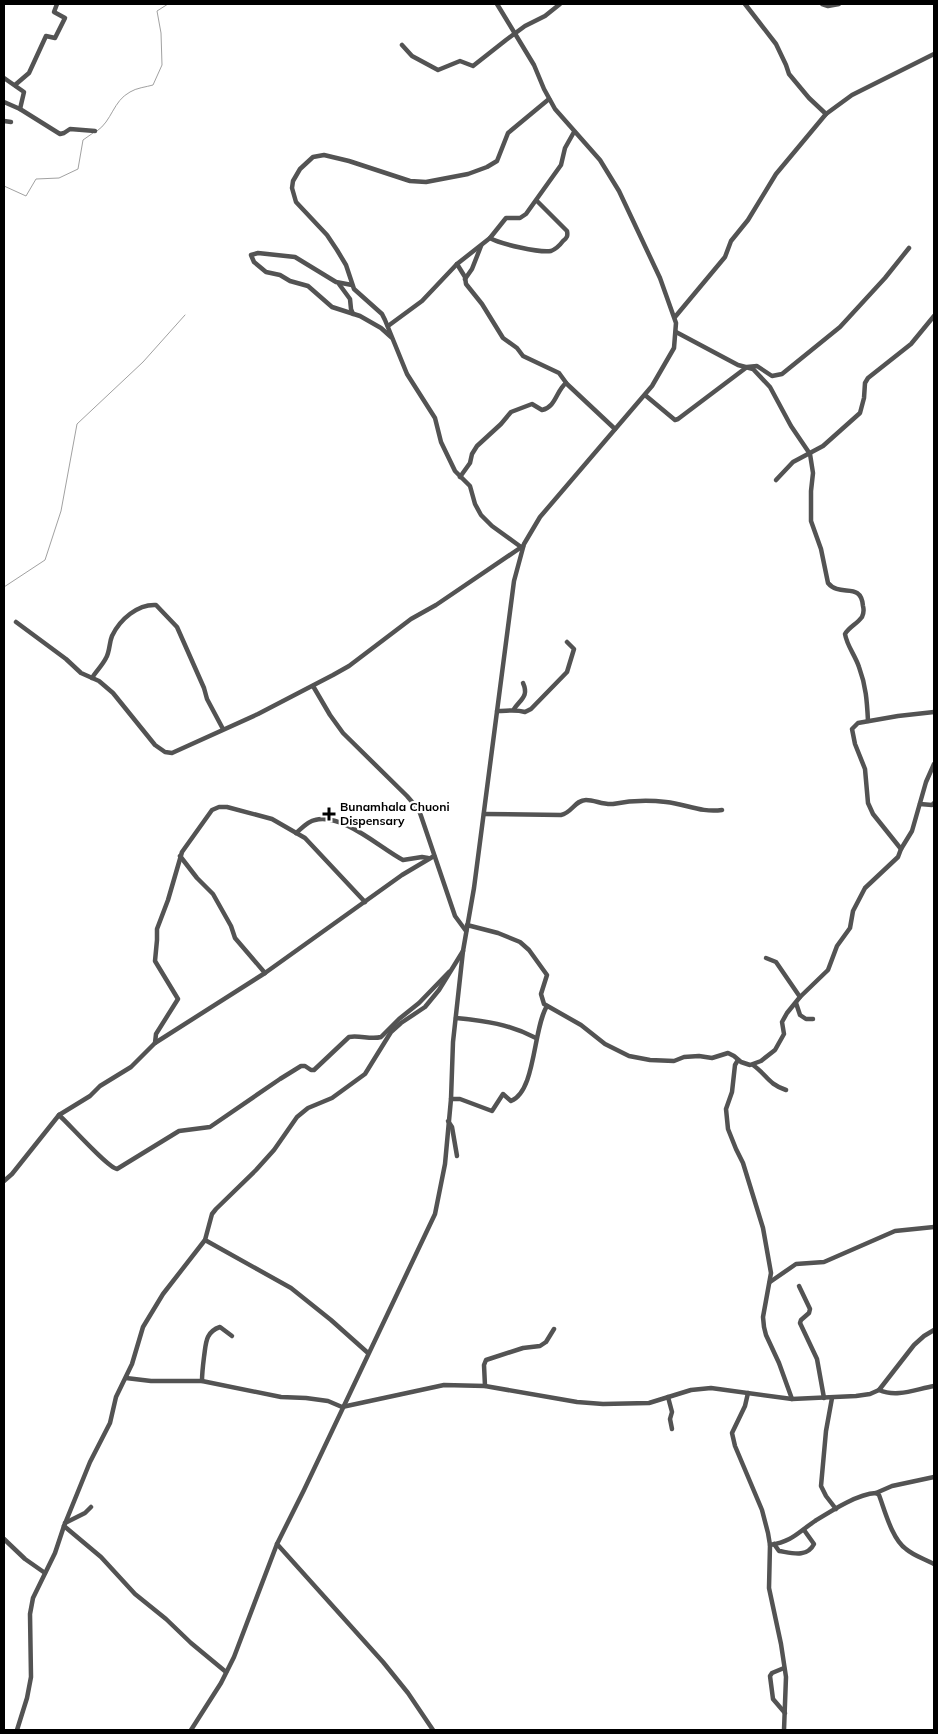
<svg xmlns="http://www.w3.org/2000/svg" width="938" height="1734" viewBox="0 0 938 1734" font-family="Mulish,sans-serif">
<rect width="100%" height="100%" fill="#fff"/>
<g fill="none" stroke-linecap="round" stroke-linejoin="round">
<g stroke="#a1a1a1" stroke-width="1">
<path d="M97,131C112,121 113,101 130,92C136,88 146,87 153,85L162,65L161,33L157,11L168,4"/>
<polyline points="4,186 26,196 36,179 59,178 78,169 83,140 93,133"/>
<polyline points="4,587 45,560 61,511 77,424 143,362 185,315"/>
</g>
<g stroke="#535353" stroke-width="4.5">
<polyline points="745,4 776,44 786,65 789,74 809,98 826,114"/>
<polyline points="822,4 828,6 839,4"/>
<polyline points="402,45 412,56 438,70 460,61 473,66 506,40 525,26 545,16 560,4"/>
<polyline points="4,78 24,92 20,109"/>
<polyline points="15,85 29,73 46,36 55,38 65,18 54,12 57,4"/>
<polyline points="4,102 20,109 60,134 64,133 70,129 95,131"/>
<polyline points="4,121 11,122"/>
<path d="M490,238C500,244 540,253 551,251C556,249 560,245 563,241C567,238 568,236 567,231L537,201"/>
<polyline points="457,264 465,277 466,284 482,304 503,338 517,348 523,356 559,373 567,384 615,429"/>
<polyline points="465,279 472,269 481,246"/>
<polyline points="339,284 350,299 351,309 353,314"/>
<polyline points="352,285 336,282 295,257 258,253 251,255 254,262 266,272 280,275 290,281 308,286 332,307 360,316 381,328 391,337"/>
<polyline points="675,317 725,257 731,241 748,220 776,174 826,114 852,95 934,54"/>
<polyline points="388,326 422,301 457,264 490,238 506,218 520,218 526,214 561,165 565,148 574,132"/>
<path d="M676,332L738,365L753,369L770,387L791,426L810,454L813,473L811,491V521L821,549L828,583C840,598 861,581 863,606C864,610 864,613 862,617C857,624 849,627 845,634C847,646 855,655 859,667C866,686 867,701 868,721"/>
<polyline points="645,395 675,420 678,419 747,367 757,366 772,376 782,374 840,327 885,278 909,248"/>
<path d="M460,477L470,463L472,454L477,446L501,424L511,412L532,404L542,410C556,407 556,391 566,383"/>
<polyline points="776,480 793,462 823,446 860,413 864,398 865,383 868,378 911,344 934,316"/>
<polyline points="521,547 492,526 481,515 475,504 470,486 455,471 441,442 435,418 407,374 385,320 382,314 354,289 346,265 337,250 327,235 296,202 292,188 293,181 300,169 313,157 324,155 349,161 410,181 426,182 468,174 487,167 497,161 508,133 549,99"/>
<polyline points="16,622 66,659 81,673 99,681 113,693 155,745 165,752 172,753 258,714 333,675 349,666 411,619 436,605 523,546"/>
<path d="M92,678C96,671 102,666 106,658C110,651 109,643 112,636C120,619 138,604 156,605L177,627L204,688L207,699L223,729"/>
<polyline points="313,686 330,715 343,733 407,796 419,810 455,916 466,931"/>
<path d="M514,709C521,699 529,696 523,683"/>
<path d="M497,711C508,711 515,709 525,712L531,709L567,672L574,649L567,642"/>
<polyline points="920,804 932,805 934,803"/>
<path d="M484,814L561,815C572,813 575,800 586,800C595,800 603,805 613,804C628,801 649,800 666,802C686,804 701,813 722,810"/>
<path d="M296,833C301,829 308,821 315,820C343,813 380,848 403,860L422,857L428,858"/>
<polyline points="901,849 873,814 868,803 865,769 855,744 852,729 858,723 898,716 934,712"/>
<polyline points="180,856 197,878 213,894 231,926 235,938 265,973"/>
<polyline points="467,925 498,933 520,942 529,950 547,975 541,994 544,1004 581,1025 605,1044 629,1056 650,1060 674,1061 684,1057 699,1056 712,1058 728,1053 734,1056 741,1062 750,1065 761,1061 775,1050 784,1034 782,1022 787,1013 800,997 828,970 837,946 850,928 853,911 865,888 898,857 901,849 912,831 926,782 934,764"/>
<polyline points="766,958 776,962 800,997"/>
<polyline points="796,1003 800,1015 806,1019 813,1019"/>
<path d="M456,1018C486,1021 509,1024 536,1038"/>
<polyline points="155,1043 156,1034 178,999 155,961 157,940 157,929 168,900 182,852 212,810 219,807 227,807 272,819 305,838 365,902"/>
<polyline points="738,1060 735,1065 732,1092 726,1109 728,1129 736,1149 743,1163 763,1228 771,1273 763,1317 764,1327 766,1335 779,1363 792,1399"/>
<path d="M753,1065C767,1075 768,1084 786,1090"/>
<path d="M451,1099H460L492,1111L503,1094L511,1101C536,1091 533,1028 547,1006"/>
<path d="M59,1115C69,1124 108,1168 117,1169L179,1131L210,1127L280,1079L301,1066H305L311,1070H314L349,1037C360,1035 371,1040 381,1037L399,1019L419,1003L449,972"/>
<polyline points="448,1121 452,1127 457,1156"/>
<polyline points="4,1181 12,1174 59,1115 90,1096 100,1086 131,1067 155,1043 265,973 402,875 434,856"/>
<polyline points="205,1240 291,1288 331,1320 368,1353"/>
<polyline points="770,1282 796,1264 824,1262 895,1231 934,1227"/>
<polyline points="799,1286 810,1309 809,1313 801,1320 800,1323 817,1359 824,1398"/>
<polyline points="126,1378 151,1381 202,1381 281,1397 306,1398 328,1401 342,1407 444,1385 485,1386 577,1402 603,1404 649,1403 691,1390 711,1388 792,1399 856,1396 870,1394 879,1390 914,1345 924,1336 934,1330"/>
<path d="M202,1381C202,1373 203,1365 204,1357C206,1344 205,1332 220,1327L232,1336"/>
<polyline points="485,1386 484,1365 486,1360 523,1348 540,1346 546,1342 554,1329"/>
<path d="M879,1390C897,1398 916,1389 934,1386"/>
<polyline points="748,1393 745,1406 732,1433 735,1446 762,1510 768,1533 770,1545 769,1588 781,1644 786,1677 784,1730"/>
<polyline points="668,1397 672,1412 670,1419 672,1429"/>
<polyline points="832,1398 826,1431 821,1486 826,1496 836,1509"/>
<polyline points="876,1493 892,1486 934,1477"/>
<polyline points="65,1523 85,1513 91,1507"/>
<polyline points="64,1526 101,1557 135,1594 166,1619 191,1643 226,1672"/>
<polyline points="4,1539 25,1559 45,1573"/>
<polyline points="277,1544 383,1662 408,1693 433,1730"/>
<path d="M774,1544L779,1551C792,1553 807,1558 814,1544L804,1530"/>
<path d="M770,1545C793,1541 797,1533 815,1521C831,1511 857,1494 876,1493L879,1495C885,1511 892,1539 906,1549C914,1556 925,1559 934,1564"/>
<polyline points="784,1668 772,1673 770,1676 773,1699 785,1713"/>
<polyline points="17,1730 27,1698 31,1677 30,1614 33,1598 55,1553 64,1526 90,1462 110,1423 116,1397 132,1364 143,1327 163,1294 205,1240 212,1214 216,1209 256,1170 274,1150 297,1117 308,1108 332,1098 365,1074 391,1032 401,1023 425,1007 439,990 463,951"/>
<polyline points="191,1730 221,1683 234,1657 277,1544 304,1490 435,1214 445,1164 451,1099 453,1042 463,951 474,888 514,581 524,544 540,517 652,386 674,348 676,323 660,278 619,191 600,160 555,109 544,89 534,65 497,4"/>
</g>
</g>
<path fill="#000" stroke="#fff" stroke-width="2" d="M326.5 806.5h5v5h5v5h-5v5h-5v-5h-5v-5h5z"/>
<g text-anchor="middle" stroke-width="4.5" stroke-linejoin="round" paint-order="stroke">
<g font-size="12" font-weight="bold" fill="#000" stroke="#fff" text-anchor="start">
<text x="340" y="811">Bunamhala Chuoni<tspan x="340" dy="14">Dispensary</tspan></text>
</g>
</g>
<rect width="938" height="1734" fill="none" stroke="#000000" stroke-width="10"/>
</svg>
